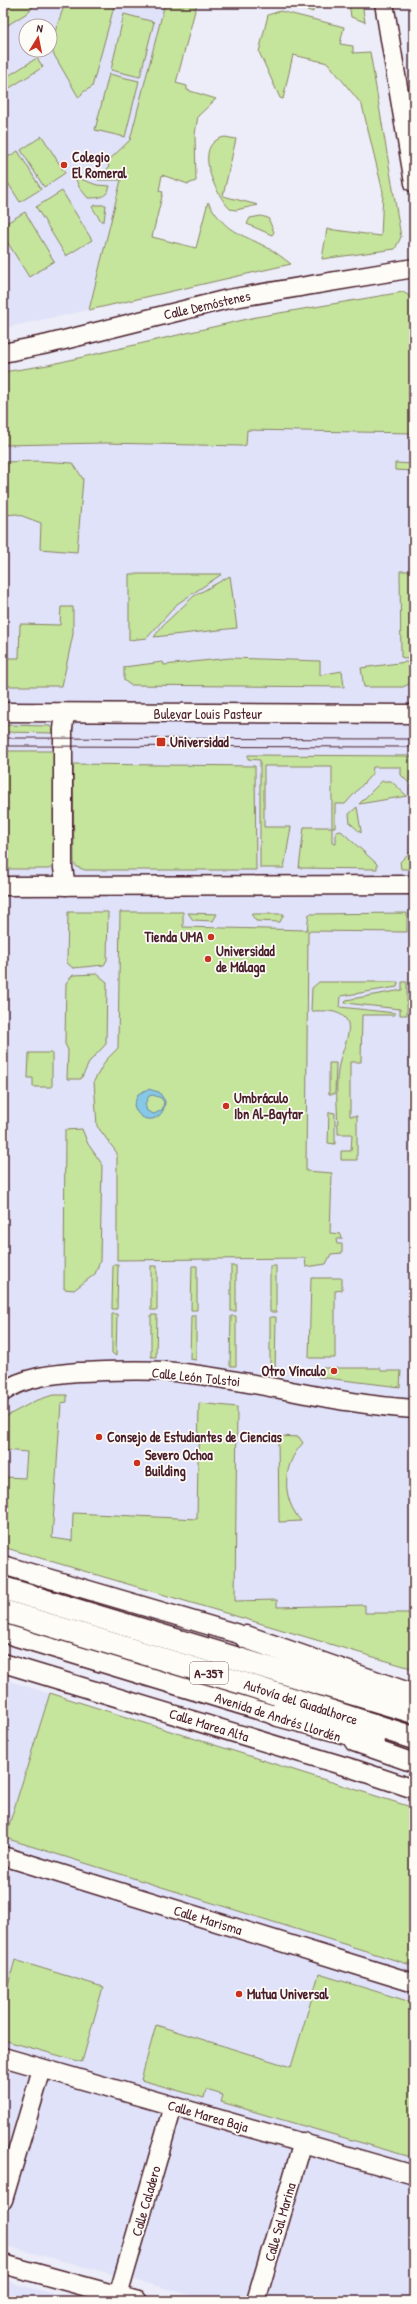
<svg xmlns="http://www.w3.org/2000/svg" width="417" height="2304" viewBox="0 0 417 2304" font-family="'Patrick Hand',sans-serif">
<rect width="100%" height="100%" fill="#ecedf8"/>
<filter id="ink" filterUnits="userSpaceOnUse"><feTurbulence type="fractalNoise" baseFrequency=".025" numOctaves="2"/><feDisplacementMap in="SourceGraphic" scale="8" xChannelSelector="R" yChannelSelector="G"/><feConvolveMatrix kernelMatrix="1 2 1 2 8 2 1 2 1" color-interpolation-filters="sRGB"/></filter>
<g filter="url(#ink)">
<g fill="#e0e2f9" fill-rule="evenodd">
<path d="M3,3H177L129,148L89,310L3,328ZM26,26H50V50H26Z"/>
<polygon points="403,292 414,299 414,1669 3,1547 3,372 48,365 256,317"/>
<polygon points="3,1679 414,1808 414,2301 213,2301 3,2245"/>
<polygon points="3,2280 27,2287 80,2301 3,2301"/>
</g>
<g fill="#c5e59d" stroke="#888264">
<polygon points="3,3 37,3 27,13 3,28"/>
<polygon points="67,3 115,3 92,87 83,92 79,98 53,53 52,40 64,6"/>
<path d="M165,3H197L176,83L187,86V90L216,99L198,116L195,134L196,181L188,184L162,175L159,191L163,192L152,237L196,248L208,202C228,235 237,231 268,248C276,252 284,259 291,264L89,310L121,180H98L109,167L107,162L130,140Z"/>
<polygon points="289,3 313,3 313,12 290,4"/>
<polygon points="349,3 362,3 365,22 351,17"/>
<polygon points="280,11 344,27 340,44 353,46 353,53 370,52 401,237 395,249 322,259 327,229 381,236 383,192 362,105 328,63 293,55 283,99 280,98 259,52 268,15"/>
<polygon points="124,14 154,22 140,77 111,70"/>
<polygon points="37,58 43,67 3,92 3,79"/>
<polygon points="109,74 139,81 125,137 95,130"/>
<polygon points="42,136 65,173 44,187 21,150"/>
<path d="M225,137L236,139L223,196L258,205L236,210L230,209C215,194 191,143 225,137Z"/>
<polygon points="18,151 41,189 20,202 3,175 3,160"/>
<path d="M75,177L97,185L110,186C107,198 99,198 88,198L79,187Z"/>
<polygon points="62,191 92,240 66,256 36,207"/>
<polygon points="94,205 106,205 104,221 101,221 92,207"/>
<polygon points="25,212 54,261 29,277 3,235 3,225"/>
<polygon points="261,216 268,218 274,232 272,235 247,224 250,218"/>
<polygon points="403,292 414,299 414,433 247,430 246,445 242,446 105,443 3,445 3,372 48,365 256,317"/>
<polygon points="38,461 73,463 83,479 77,552 40,549 41,523 17,514 3,515 3,462"/>
<polygon points="395,463 414,464 414,471 395,470"/>
<polygon points="400,571 414,571 414,661 401,657"/>
<polygon points="129,574 222,574 177,604 147,638 129,640"/>
<polygon points="230,576 237,628 154,637 163,625 194,596"/>
<polygon points="61,607 73,607 73,634 62,686 3,686 3,658 19,658 20,624 60,625"/>
<polygon points="230,658 320,661 320,675 342,671 344,687 130,685 124,680 124,667 163,662 164,665"/>
<polygon points="406,662 414,665 413,682 403,687 364,687 361,668"/>
<polygon points="3,725 50,726 54,733 3,732"/>
<polygon points="3,751 54,751 54,865 49,869 3,869"/>
<polygon points="248,755 414,756 414,788 401,775 401,767 373,767 372,774 345,804 335,804 335,827 332,827 332,843 336,844 336,832 341,831 377,864 377,869 299,868 304,827 332,827 332,766 264,766 264,827 291,827 284,868 260,868 260,760 248,759"/>
<polygon points="73,764 255,766 256,870 85,870 77,867 74,863"/>
<polygon points="382,781 391,781 407,796 359,804"/>
<polygon points="357,807 361,831 361,833 350,823 349,814"/>
<polygon points="414,848 414,869 401,869 400,862"/>
<polygon points="68,912 108,912 107,960 104,965 73,968 67,963"/>
<polygon points="120,912 183,912 183,927 307,930 309,914 407,913 407,932 308,931 306,1171 332,1173 330,1233 341,1234 342,1239 336,1239 337,1244 342,1244 342,1253 331,1254 326,1264 306,1267 305,1258 117,1260 117,1153 97,1126 94,1081 106,1060 118,1048"/>
<polygon points="188,913 217,914 213,921 193,920"/>
<polygon points="251,914 284,914 280,922 256,921"/>
<polygon points="97,974 107,982 106,1044 90,1061 81,1079 67,1079 68,1050 65,1044 66,983 73,975"/>
<path d="M319,982H398L397,987L341,996L340,1007L395,1013V1015H362L361,1062H350V1116H357V1160H341V1151H351L352,1134H338C338,1110 334,1083 340,1060C343,1049 353,1029 346,1019C338,1009 323,1011 311,1011L312,988Z"/>
<polygon points="402,982 407,982 407,1015 400,1015 400,1009 345,1003 346,1000 402,990"/>
<polygon points="29,1053 52,1053 52,1087 33,1087 33,1078 28,1078"/>
<polygon points="329,1063 336,1063 335,1094 329,1094"/>
<polygon points="329,1112 335,1113 335,1144 328,1143"/>
<polygon points="82,1129 88,1144 102,1164 100,1261 95,1274 74,1290 64,1289 65,1130"/>
<polygon points="113,1265 118,1265 117,1309 112,1309"/>
<rect x="151" y="1266" width="6" height="44"/>
<polygon points="192,1266 197,1266 197,1310 191,1310"/>
<rect x="231" y="1266" width="5" height="45"/>
<rect x="270" y="1266" width="6" height="46"/>
<polygon points="311,1278 342,1278 342,1290 335,1291 335,1358 309,1358"/>
<polygon points="112,1314 117,1314 116,1356 112,1353"/>
<polygon points="151,1315 157,1315 156,1357 151,1357"/>
<polygon points="191,1316 196,1316 196,1360 190,1359"/>
<polygon points="231,1316 236,1316 236,1366 230,1366"/>
<polygon points="270,1317 276,1317 275,1374 270,1373"/>
<polygon points="314,1368 380,1368 381,1371 401,1371 400,1387 318,1377"/>
<rect x="410" y="1371" width="4" height="17"/>
<polygon points="53,1395 67,1395 67,1402 61,1403 52,1538 72,1541 73,1513 197,1519 199,1403 237,1407 235,1601 277,1600 277,1607 365,1605 365,1613 414,1613 414,1669 3,1547 3,1477 25,1478 27,1452 3,1450 3,1418 35,1401"/>
<path d="M278,1436L299,1437L303,1443C282,1465 281,1498 301,1521L279,1522Z"/>
<polygon points="50,1693 414,1808 414,1966 5,1838"/>
<polygon points="15,1960 103,1987 82,2062 3,2040 3,2003"/>
<polygon points="319,1974 414,2003 414,2158 221,2102 223,2095 206,2090 204,2098 141,2080 156,2025 291,2067"/>
</g>
<path fill="#86c8e7" stroke="#6e849c" fill-rule="evenodd" d="M148,1089L159,1092L165,1101C165,1123 139,1126 134,1105L138,1094ZM153,1095L161,1098L164,1102L162,1110L154,1114L147,1111L145,1104L149,1096Z"/>
<g fill="none" stroke-linecap="round" stroke-linejoin="round">
<g stroke="#4a1f2b" stroke-width="21">
<g id="minor">
<polyline points="384,3 414,183"/>
<polyline points="3,353 48,344 228,299 414,268"/>
<polyline points="3,712 414,714"/>
<polyline points="65,713 63,729 63,868 66,886"/>
<polyline points="3,886 414,885"/>
<path d="M3,1392C23,1377 54,1374 78,1372C110,1371 143,1369 175,1372C255,1380 333,1404 414,1409"/>
<polyline points="3,1565 259,1640"/>
<polyline points="3,1633 291,1720"/>
<polyline points="3,1663 354,1769 414,1789"/>
<polyline points="354,1742 414,1763"/>
<polyline points="3,1856 414,1983"/>
<polyline points="3,2057 414,2175"/>
<polyline points="3,2200 42,2069"/>
<polyline points="3,2264 138,2301"/>
<polyline points="118,2296 173,2106"/>
<polyline points="256,2301 303,2142"/>
</g>
</g>
<g stroke="#4a1f2b" stroke-width="25">
<g id="highway">
<polyline points="3,1588 414,1712"/>
<polyline points="3,1611 242,1683 414,1738"/>
<polyline points="246,1637 414,1696"/>
<polyline points="278,1715 373,1740"/>
</g>
</g>
<use href="#minor" stroke="#fdfcf7" stroke-width="18"/>
<use href="#highway" stroke="#fdfcf7" stroke-width="22"/>
<g stroke="#4a1f2b" stroke-width="1">
<polyline points="3,738 414,739"/>
<polyline points="3,746 414,747"/>
</g>
</g>
</g>
<g fill="#c8321e" stroke="#fdfcf7" stroke-width="1.5">
<circle cx="64" cy="165" r="4"/>
<rect x="156" y="737" width="10" height="10" rx="2"/>
<circle cx="211" cy="937" r="4"/>
<circle cx="208" cy="959" r="4"/>
<circle cx="226" cy="1106" r="4"/>
<circle cx="334" cy="1371" r="4"/>
<circle cx="99" cy="1437" r="4"/>
<circle cx="137" cy="1463" r="4"/>
<circle cx="239" cy="1994" r="4"/>
</g>
<g text-anchor="middle" stroke-width="3.5" stroke-linejoin="round" paint-order="stroke">
<rect fill="#fdfcf7" stroke="#806168" stroke-width="1" x="190" y="1662" width="38" height="22" rx="3"/>
<g font-size="13" font-weight="bold" fill="#4a1f2b">
<text x="209" y="1678">A-357</text>
</g>
<g font-size="14" font-weight="bold" fill="#4a1f2b" stroke="#fdfcf7" text-anchor="start">
<text x="72" y="162">Colegio<tspan x="72" dy="16">El Romeral</tspan></text>
<text x="170" y="747">Universidad</text>
<text x="203" y="942" text-anchor="end">Tienda UMA</text>
<text x="216" y="956">Universidad<tspan x="216" dy="16">de Málaga</tspan></text>
<text x="234" y="1103">Umbráculo<tspan x="234" dy="16">Ibn Al-Baytar</tspan></text>
<text x="326" y="1376" text-anchor="end">Otro Vínculo</text>
<text x="107" y="1442">Consejo de Estudiantes de Ciencias</text>
<text x="145" y="1460">Severo Ochoa<tspan x="145" dy="16">Building</tspan></text>
<text x="247" y="1999">Mutua Universal</text>
</g>
<g font-size="14" fill="#4a1f2b" stroke="#fdfcf7">
<text transform="translate(207 305) rotate(-13)" y="5">Calle Demóstenes</text>
<text x="208" y="719">Bulevar Louis Pasteur</text>
<text transform="translate(196 1377) rotate(6)" y="5">Calle León Tolstoi</text>
<text transform="translate(301 1702) rotate(18)" y="5">Autovía del Guadalhorce</text>
<text transform="translate(278 1717) rotate(18)" y="5">Avenida de Andrés Llordén</text>
<text transform="translate(209 1725) rotate(17)" y="5">Calle Marea Alta</text>
<text transform="translate(208 1920) rotate(17)" y="5">Calle Marisma</text>
<text transform="translate(208 2116) rotate(16)" y="5">Calle Marea Baja</text>
<text transform="translate(146 2201) rotate(-74)" y="5">Calle Caladero</text>
<text transform="translate(280 2222) rotate(-74)" y="5">Calle Sal Marina</text>
</g>
</g>
<rect width="417" height="2304" fill="none" stroke="#fdfcf7" stroke-width="16"/>
<rect x="8" y="8" width="401" height="2288" fill="none" stroke="#4a1f2b" stroke-width="1.5" filter="url(#ink)"/>
<g transform="translate(38 38) rotate(10)"><circle r="19" fill="#fdfcf7" stroke="#b5a4a5"/>
<path d="M0-3L7 15L0 10L-7 15Z" fill="#c8321e"/>
<text y="-6" font-size="11" font-weight="bold" text-anchor="middle" fill="#4a1f2b">N</text>
</g>
</svg>
